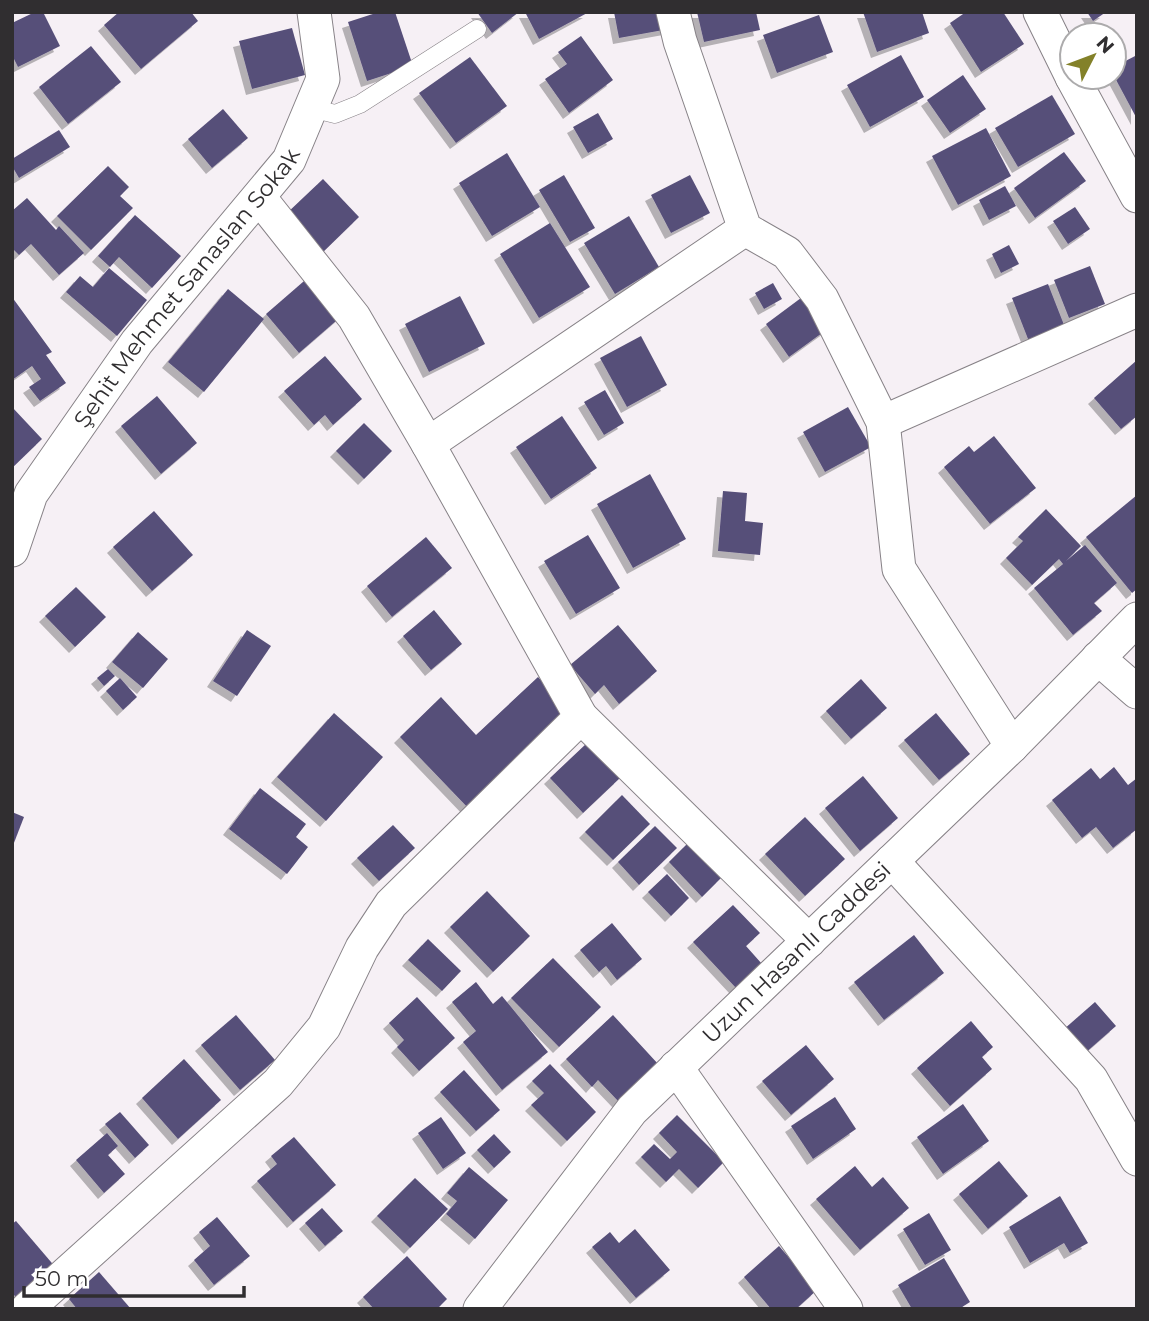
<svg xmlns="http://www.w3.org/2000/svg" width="1149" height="1321" viewBox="0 0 1149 1321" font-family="Montserrat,sans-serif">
<defs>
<filter id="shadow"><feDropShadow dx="-6" dy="6" stdDeviation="0" flood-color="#0004"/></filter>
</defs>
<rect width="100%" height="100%" fill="#f6f0f5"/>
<g fill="#574f79" filter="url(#shadow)">
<polygon points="35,12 43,12 60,46 18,67 12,55 12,23"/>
<polygon points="119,12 191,12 198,21 141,69 104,25"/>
<polygon points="379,12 395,12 413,66 367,81 348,22"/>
<polygon points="477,12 519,12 492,33"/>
<polygon points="525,12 589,12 539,39"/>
<polygon points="614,12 666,12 669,29 619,38"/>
<polygon points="697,12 756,12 760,30 704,42"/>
<polygon points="863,12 922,12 929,33 877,52"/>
<polygon points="966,12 1003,12 1024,44 981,72 950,23"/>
<polygon points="1087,12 1106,12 1093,21"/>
<polygon points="819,15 833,52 777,73 763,35"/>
<polygon points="292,28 305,75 252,89 239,41"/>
<polygon points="581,36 613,80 569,113 545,79 567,64 558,52"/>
<polygon points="91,46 121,82 68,124 39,87"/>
<polygon points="901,55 924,97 870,127 847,85"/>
<polygon points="1137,55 1137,119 1114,76 1114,67"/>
<polygon points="470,57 507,106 456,143 419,93"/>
<polygon points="963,75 986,109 950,133 927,100"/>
<polygon points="1052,95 1075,134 1018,167 995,128"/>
<polygon points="223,109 248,138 212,168 188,139"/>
<polygon points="598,113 613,139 588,153 573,127"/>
<polygon points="986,128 1011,176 958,205 932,156"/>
<polygon points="59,130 70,147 19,178 12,166 12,159"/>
<polygon points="1064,152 1086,181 1035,218 1014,188"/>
<polygon points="507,153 540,207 492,236 459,183"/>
<polygon points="108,166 129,187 120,196 133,208 91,250 57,216"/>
<polygon points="564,175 595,228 570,242 539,190"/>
<polygon points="690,175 710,213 671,233 651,195"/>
<polygon points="323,179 359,217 322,253 285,215"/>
<polygon points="1005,186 1016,206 989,220 979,200"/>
<polygon points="27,198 56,230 59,226 84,253 59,275 31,244 19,255 12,248 12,211"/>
<polygon points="1075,207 1090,229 1068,244 1053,221"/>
<polygon points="135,215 181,256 152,288 119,257 110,267 98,256"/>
<polygon points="629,216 659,267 615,294 584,243"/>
<polygon points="550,223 590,287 539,318 500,254"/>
<polygon points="1009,245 1019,264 1001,273 992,254"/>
<polygon points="1090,266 1105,304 1069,318 1054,280"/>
<polygon points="109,268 147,300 117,336 66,292 80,276 93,287"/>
<polygon points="311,275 344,314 299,353 266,314"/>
<polygon points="773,283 782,299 764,309 755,293"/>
<polygon points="1048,284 1066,330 1030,344 1012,298"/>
<polygon points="228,289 264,319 204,392 168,362"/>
<polygon points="805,295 829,328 789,357 766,324"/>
<polygon points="460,296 485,344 429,372 405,324"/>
<polygon points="12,297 52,352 46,355 66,383 40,401 29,387 41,379 32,366 12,380"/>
<polygon points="641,336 667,385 627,407 600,358"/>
<polygon points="325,356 362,399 333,425 325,415 314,425 284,391"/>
<polygon points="1137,360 1137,416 1121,429 1094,398"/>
<polygon points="605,390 624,423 604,435 584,402"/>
<polygon points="157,396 197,443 161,474 121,426"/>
<polygon points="12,407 42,439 12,468"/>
<polygon points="848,407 871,447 825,472 803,432"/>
<polygon points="562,416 597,468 551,499 516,447"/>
<polygon points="364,423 392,451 364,479 336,451"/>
<polygon points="994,436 1036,488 990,524 944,467 969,446 974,452"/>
<polygon points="650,474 686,539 633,568 597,504"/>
<polygon points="723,491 747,493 745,521 763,523 760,555 718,551"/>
<polygon points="1137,495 1137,589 1132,593 1086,537"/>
<polygon points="1046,509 1081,546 1066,561 1085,545 1117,583 1094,603 1102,611 1073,635 1034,588 1063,564 1059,559 1032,585 1006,558 1023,541 1018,537"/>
<polygon points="154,511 193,555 152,591 113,547"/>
<polygon points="588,535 620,588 576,614 544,561"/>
<polygon points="426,537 452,568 392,617 367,586"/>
<polygon points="76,587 106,617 75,647 45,616"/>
<polygon points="434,610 462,644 431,670 403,636"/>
<polygon points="618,625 657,671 619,704 604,685 595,694 570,665"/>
<polygon points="247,630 271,646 237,696 213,681"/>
<polygon points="138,632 168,659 143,688 112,662"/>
<polygon points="108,669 115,676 104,686 97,678"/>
<polygon points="538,677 573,714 471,811 400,737 441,697 476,735"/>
<polygon points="120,678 137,697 123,710 106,691"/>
<polygon points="861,679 887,708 851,739 826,711"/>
<polygon points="334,713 383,757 326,821 277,777"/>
<polygon points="936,713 970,754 939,780 904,740"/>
<polygon points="587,743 620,778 583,813 550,778"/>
<polygon points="1114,767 1128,785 1137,778 1137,829 1113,848 1096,827 1082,838 1052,800 1091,768 1100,779"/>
<polygon points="863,776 898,818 860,851 825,808"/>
<polygon points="260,788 306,824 296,837 308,847 287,874 229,829"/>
<polygon points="622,795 650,824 613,860 585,832"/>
<polygon points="12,812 24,817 12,848"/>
<polygon points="805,817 845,859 805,896 765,854"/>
<polygon points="393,825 415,848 379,881 357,858"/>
<polygon points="655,826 677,848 639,885 618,862"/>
<polygon points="689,842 722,877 702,897 669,862"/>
<polygon points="667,874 689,898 671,916 648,892"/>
<polygon points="487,891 530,936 493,972 450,927"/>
<polygon points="733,905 760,933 746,946 762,964 736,988 693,942"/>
<polygon points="612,923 642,959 617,980 606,966 599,972 580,950"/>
<polygon points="914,935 944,973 884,1020 854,982"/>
<polygon points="428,939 461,971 442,991 408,960"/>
<polygon points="553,958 601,1007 559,1047 511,998"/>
<polygon points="476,982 493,1004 502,996 548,1052 502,1090 463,1042 476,1031 452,1002"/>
<polygon points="417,997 455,1038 419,1071 397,1047 404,1040 389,1023"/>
<polygon points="1095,1002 1116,1026 1084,1054 1063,1030"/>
<polygon points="236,1015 275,1060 240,1090 201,1045"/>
<polygon points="613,1015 659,1065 619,1102 598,1080 592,1087 566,1059"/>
<polygon points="971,1021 993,1047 982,1057 992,1069 950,1106 917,1068"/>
<polygon points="806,1045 834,1079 791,1115 762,1081"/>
<polygon points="184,1059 221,1100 178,1139 142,1098"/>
<polygon points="550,1064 596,1112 567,1141 531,1105 544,1093 532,1081"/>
<polygon points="464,1070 500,1110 476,1131 440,1092"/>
<polygon points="835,1097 856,1129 813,1159 791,1126"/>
<polygon points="963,1104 989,1141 943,1174 917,1137"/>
<polygon points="120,1112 149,1145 135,1158 105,1124"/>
<polygon points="677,1115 724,1162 698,1188 679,1169 666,1182 641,1157 654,1144 670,1159 677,1152 659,1133"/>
<polygon points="441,1117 466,1153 443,1169 418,1133"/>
<polygon points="107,1133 118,1146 108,1155 125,1174 104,1193 76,1160"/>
<polygon points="494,1134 511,1152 494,1168 477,1150"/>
<polygon points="294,1137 336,1185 293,1222 257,1181 277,1164 271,1156"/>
<polygon points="999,1161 1028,1196 988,1229 959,1194"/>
<polygon points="855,1166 872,1187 883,1177 909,1208 860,1250 816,1199"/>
<polygon points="469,1167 508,1200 475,1239 446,1214 457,1201 447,1193"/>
<polygon points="415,1178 448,1209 410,1248 377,1216"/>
<polygon points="1060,1196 1088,1243 1070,1253 1064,1243 1030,1263 1009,1227"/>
<polygon points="322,1208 343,1231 325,1246 305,1223"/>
<polygon points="929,1213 951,1250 925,1265 903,1229"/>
<polygon points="217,1217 250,1256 214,1285 194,1260 210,1246 199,1232"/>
<polygon points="16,1221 57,1269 20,1301 12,1293 12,1224"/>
<polygon points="635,1229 670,1270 636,1298 592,1247 610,1232 619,1243"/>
<polygon points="779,1246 817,1290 796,1309 771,1309 744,1277"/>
<polygon points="407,1256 447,1299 437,1309 374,1309 363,1297"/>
<polygon points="944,1258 970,1302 959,1309 912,1309 898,1285"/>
<polygon points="99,1272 131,1309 77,1309 69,1299"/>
</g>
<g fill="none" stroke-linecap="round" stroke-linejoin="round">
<g stroke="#878287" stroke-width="19">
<polyline id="service" points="311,108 335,114 360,104 477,29"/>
</g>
<g stroke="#878287" stroke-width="35">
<g id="minor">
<polyline points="673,12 680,41 745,229 787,253 822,299 883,422 899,569 1012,746"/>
<polyline points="1040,12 1072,77"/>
<polyline points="1072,77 1137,196"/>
<polyline points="259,197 354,317 428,444 581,717 809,941"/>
<polyline points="883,422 1137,310"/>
<polyline points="428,444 745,229"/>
<path id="s1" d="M12,550L31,494L137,342L289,160L323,79L314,12"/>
<polyline points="1098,658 1137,692"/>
<polyline points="892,861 1091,1079 1137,1159"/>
<polyline points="676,1067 846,1309"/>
<polyline points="27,1309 278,1083 324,1027 362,948 391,904 581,717"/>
<path id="s2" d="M480,1309L632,1110L1012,746L1137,619"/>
</g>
</g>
<use href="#service" stroke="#fff" stroke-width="18"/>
<use href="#minor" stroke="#fff" stroke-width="33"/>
</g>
<g text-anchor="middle" stroke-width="7" stroke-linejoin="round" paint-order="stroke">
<g font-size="23" fill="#302e30" stroke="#fff">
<text dy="8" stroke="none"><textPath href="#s1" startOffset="318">Şehit Mehmet Sanaslan Sokak</textPath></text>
<text dy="8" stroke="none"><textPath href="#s2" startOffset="478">Uzun Hasanlı Caddesi</textPath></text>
</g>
</g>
<rect width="1149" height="1321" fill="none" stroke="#302e30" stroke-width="28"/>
<g transform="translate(1093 56) rotate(48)"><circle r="33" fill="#ffffff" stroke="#acabac" stroke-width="2"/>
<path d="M0-5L12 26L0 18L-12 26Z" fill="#838129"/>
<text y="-10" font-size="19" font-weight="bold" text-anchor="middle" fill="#302e30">N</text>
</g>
<path d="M24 1286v10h220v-10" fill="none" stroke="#302e30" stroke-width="3.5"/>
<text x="35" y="1286" font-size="21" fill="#302e30" stroke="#ffffff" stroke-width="5" paint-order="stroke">50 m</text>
</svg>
